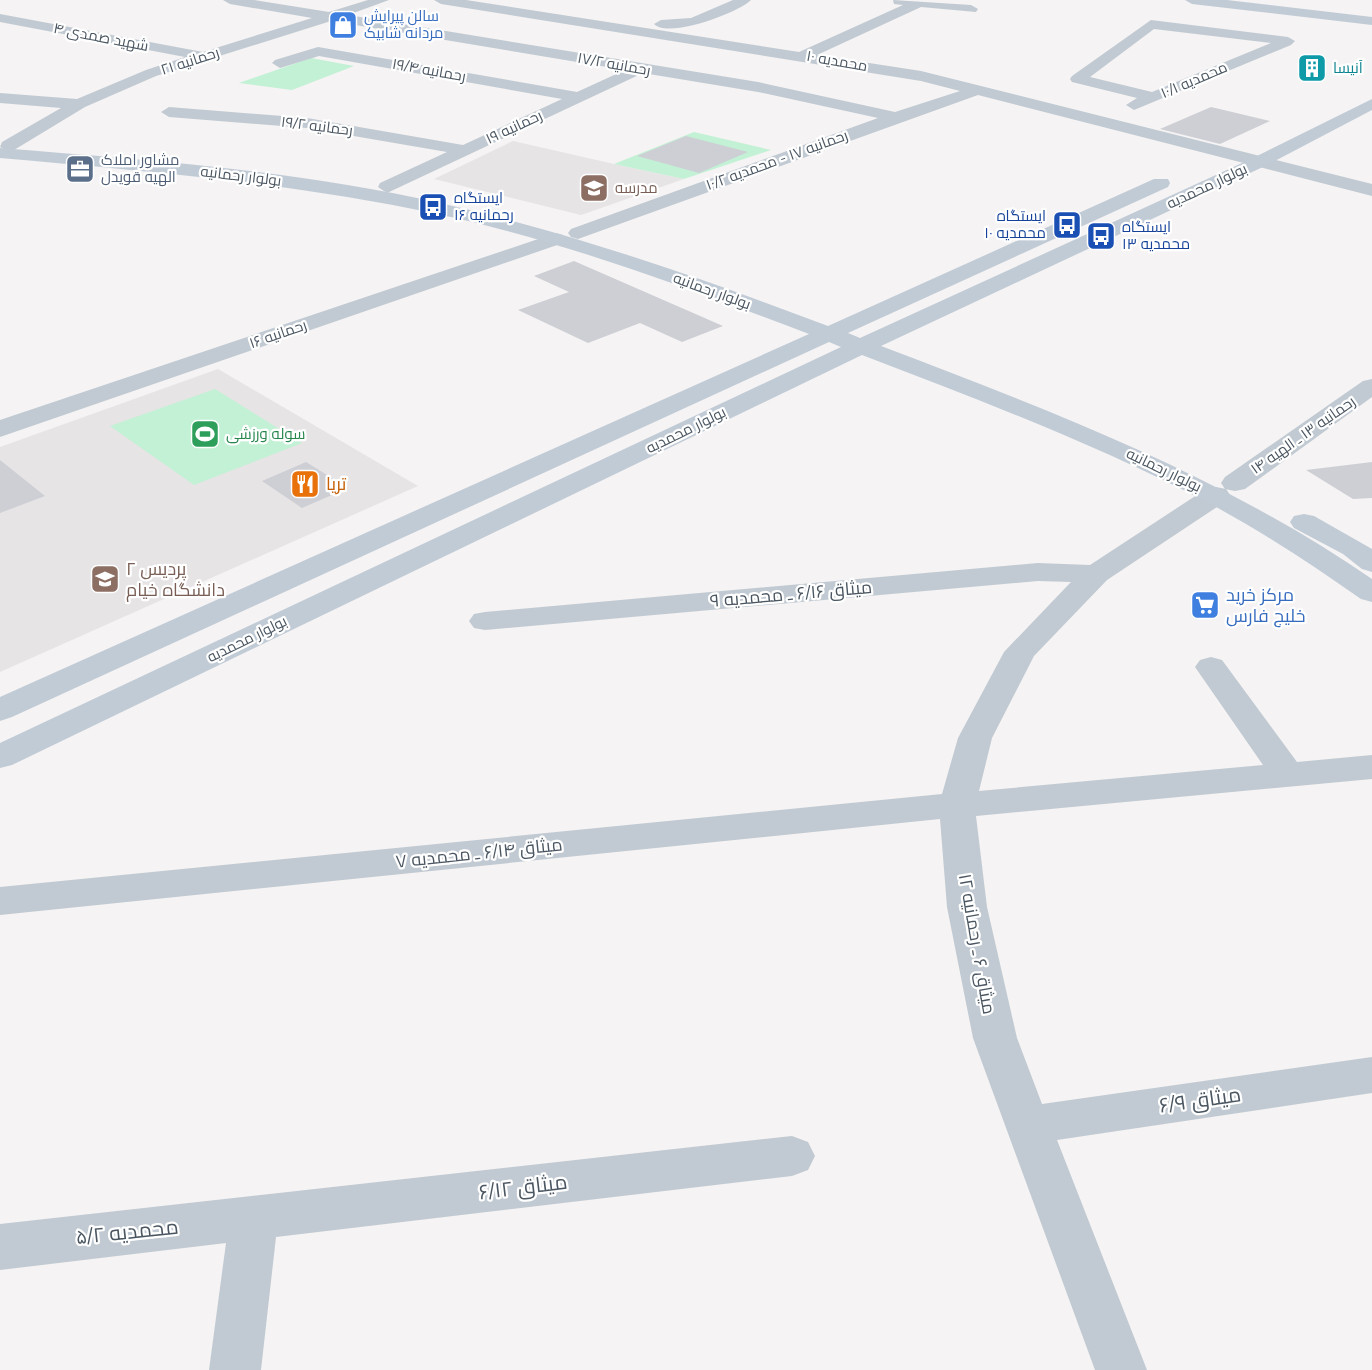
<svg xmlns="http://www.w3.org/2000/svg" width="1372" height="1370" viewBox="0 0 1372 1370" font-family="'Nunito Sans',Cairo,sans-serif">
<rect width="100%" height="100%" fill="#f5f3f3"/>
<g fill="#e6e4e5">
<polygon points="513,141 614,164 684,179 581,215 434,179"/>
<polygon points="218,369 418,486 0,672 0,447"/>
</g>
<g fill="#c3f1d5">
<polygon points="311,58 354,66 292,90 239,83"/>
<polygon points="694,132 771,150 684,179 614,164"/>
<polygon points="215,389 302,443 194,485 110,426"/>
</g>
<g fill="#cdcfd5">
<polygon points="1211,107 1270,121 1220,144 1160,129"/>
<polygon points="686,136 748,152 699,173 637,156"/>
<polygon points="574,261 723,326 682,342 640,323 588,343 518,310 569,292 534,276"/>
<polygon points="0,460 45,496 0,513"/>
<polygon points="306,462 348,488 302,508 262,481"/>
<polygon points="1372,462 1372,498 1353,499 1306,470"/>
</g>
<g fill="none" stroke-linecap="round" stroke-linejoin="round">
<g fill="#c1cad2" fill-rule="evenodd">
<polygon points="223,0 254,0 329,12 368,0 389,0 348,15 758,82 895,112 960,91 921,81 441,4 434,0 466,0 799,52 903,5 894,4 893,0 971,5 978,9 976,12 921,7 817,55 921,71 1372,184 1372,196 978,95 578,239 571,237 568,233 571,229 878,118 758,92 643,73 387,193 378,187 380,183 447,152 307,128 169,117 161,112 169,107 307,118 463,145 562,99 319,56 280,68 272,63 275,60 318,47 577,92 625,70 331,21 156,76 85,107 14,150 8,151 0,147 2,142 61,108 0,103 0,93 77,99 146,70 185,57 0,22 0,14 203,52 312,18 230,4"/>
<path d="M733,0H751C738,13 668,39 654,24L661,20L691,18Z"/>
<path d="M1151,20L1288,37L1295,41L1291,45L1134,110L1126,105L1137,98L1072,82L1070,79L1072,76ZM1154,29L1271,43L1152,92L1090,77Z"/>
<polygon points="556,233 563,235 566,239 563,243 0,437 0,420"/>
<polygon points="1372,379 1372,397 1245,489 1235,491 1225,489 1221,483 1225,477 1363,381"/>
<polygon points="1216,487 1226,489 1230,495 1226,501 1107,580 1034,656 992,738 979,791 1263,765 1195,667 1200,660 1211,657 1222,660 1297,762 1372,755 1372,779 976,816 987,907 1017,1038 1042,1104 1372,1057 1372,1093 1057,1140 1147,1370 1095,1370 973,1038 947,907 940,819 0,915 0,887 942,794 958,738 1004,652 1071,582 1038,581 485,630 474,628 469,621 474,614 485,612 1038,563 1090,565 1206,489"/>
<polygon points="792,1136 808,1142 815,1156 808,1170 792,1176 276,1237 261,1370 209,1370 226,1243 0,1270 0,1224"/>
</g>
<g fill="#c1cbd6" fill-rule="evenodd">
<polygon points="1185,0 1227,0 1372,17 1372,25 1192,4"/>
<path d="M1372,99V110L1265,166L881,346C1052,411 1221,475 1372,579V602L1361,599C1310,563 1258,529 1203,500C1093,443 977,399 862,355L12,765L0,768V743L841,347L829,342L12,717L0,721V697L809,334C687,288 564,241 437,214C293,183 146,171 0,158V148C147,160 296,170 440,203C573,233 701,278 828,326L1154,179H1168L1170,183L1168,187L848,333L860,338L1253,158Z"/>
<polygon points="1304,514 1314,516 1372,549 1372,572 1362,569 1343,554 1294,528 1290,522 1294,516"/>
</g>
</g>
<defs>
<g id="shop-square" transform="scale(1.5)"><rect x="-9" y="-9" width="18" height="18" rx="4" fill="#3f7fe0" stroke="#fff"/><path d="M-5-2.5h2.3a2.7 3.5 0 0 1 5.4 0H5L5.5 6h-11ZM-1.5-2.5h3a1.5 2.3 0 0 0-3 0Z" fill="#fff"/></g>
<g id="building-square" transform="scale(1.5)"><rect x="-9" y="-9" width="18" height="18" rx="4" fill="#0f9aa8" stroke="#fff"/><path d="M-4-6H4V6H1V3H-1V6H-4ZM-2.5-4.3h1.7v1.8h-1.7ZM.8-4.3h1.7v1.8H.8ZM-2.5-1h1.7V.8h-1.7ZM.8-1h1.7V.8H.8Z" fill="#fff"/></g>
<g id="office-square" transform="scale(1.5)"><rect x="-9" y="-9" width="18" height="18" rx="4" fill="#5c6f8a" stroke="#fff"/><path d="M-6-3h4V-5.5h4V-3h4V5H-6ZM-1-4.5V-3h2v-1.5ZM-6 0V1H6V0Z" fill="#fff"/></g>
<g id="school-square" transform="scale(1.5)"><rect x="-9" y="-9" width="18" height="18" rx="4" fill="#8d6e63" stroke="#fff"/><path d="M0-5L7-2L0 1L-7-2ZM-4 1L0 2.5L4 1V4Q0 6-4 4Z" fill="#fff"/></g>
<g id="bus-square" transform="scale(1.5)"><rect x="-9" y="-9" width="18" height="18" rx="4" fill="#1a4fb4" stroke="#fff"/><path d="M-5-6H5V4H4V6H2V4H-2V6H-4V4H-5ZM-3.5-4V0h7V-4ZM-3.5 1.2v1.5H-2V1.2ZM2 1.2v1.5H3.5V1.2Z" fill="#fff"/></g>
<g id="stadium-square" transform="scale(1.5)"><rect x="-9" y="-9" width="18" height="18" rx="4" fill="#2e9e5b" stroke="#fff"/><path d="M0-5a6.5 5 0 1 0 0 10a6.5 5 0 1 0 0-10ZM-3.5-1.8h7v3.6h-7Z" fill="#fff"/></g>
<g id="restaurant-square" transform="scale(1.5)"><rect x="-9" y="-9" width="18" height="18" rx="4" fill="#e8710a" stroke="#fff"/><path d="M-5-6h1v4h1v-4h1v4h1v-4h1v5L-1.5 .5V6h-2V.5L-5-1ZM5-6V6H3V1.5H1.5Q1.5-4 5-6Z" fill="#fff"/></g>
<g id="university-square" transform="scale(1.5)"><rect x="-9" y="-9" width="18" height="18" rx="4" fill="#8d6e63" stroke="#fff"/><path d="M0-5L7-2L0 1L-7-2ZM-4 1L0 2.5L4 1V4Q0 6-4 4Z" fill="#fff"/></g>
<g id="supermarket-square" transform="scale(1.5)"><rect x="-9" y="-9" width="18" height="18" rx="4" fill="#3f7fe0" stroke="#fff"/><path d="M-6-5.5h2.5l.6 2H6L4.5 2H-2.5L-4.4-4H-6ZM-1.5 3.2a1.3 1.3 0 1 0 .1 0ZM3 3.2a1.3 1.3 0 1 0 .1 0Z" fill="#fff"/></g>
</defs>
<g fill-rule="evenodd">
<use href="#shop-square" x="343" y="25"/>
<use href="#building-square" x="1312" y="68"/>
<use href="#office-square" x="80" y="169"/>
<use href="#school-square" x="594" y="188"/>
<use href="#bus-square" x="433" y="207"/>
<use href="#bus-square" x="1067" y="225"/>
<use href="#bus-square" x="1101" y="236"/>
<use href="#stadium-square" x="205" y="434"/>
<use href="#restaurant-square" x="305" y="484"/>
<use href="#university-square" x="105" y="579"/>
<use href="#supermarket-square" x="1205" y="605"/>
</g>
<g text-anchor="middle" stroke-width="4.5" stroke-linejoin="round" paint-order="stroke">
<g font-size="15" fill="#366cbe" stroke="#fff" text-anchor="start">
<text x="364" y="21">سالن پیرایش<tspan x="364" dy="17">مردانه شابیک</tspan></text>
</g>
<g font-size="15" fill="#4a5661" stroke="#fff">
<text transform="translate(101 37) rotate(11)" y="5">شهید صمدی ۴</text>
<text transform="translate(190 61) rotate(-18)" y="5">رحمانیه ۲۱</text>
<text transform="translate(837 61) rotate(10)" y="5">محمدیه ۱۰</text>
<text transform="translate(614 64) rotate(10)" y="5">رحمانیه ۱۷/۲</text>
<text transform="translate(429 70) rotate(10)" y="5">رحمانیه ۱۹/۴</text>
<text transform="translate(1194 80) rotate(-23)" y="5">محمدیه ۱۰/۱</text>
<text transform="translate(317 126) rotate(7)" y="5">رحمانیه ۱۹/۲</text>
<text transform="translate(514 127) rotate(-25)" y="5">رحمانیه ۱۹</text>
<text transform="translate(777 160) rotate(-20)" y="5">رحمانیه ۱۷ - محمدیه ۱۰/۲</text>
<text transform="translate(241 176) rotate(7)" y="5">بولوار رحمانیه</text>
<text transform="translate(1207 186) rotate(-25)" y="5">بولوار محمدیه</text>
<text transform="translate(712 291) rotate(20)" y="5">بولوار رحمانیه</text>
<text transform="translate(278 334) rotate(-19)" y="5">رحمانیه ۱۶</text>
<text transform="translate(686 430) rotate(-26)" y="5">بولوار محمدیه</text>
<text transform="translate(1303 435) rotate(-35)" y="5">رحمانیه ۱۳ ـ الهیه ۱۴</text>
<text transform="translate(1164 470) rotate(26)" y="5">بولوار رحمانیه</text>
<text transform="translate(247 639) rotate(-26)" y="5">بولوار محمدیه</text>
</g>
<g font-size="15" fill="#0d838f" stroke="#fff" text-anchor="start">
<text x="1333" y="73">آنیسا</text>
</g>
<g font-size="15" fill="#4e5e75" stroke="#fff" text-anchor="start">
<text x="101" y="165">مشاور املاک<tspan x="101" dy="17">الهیه قویدل</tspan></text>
</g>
<g font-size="15" fill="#785e54" stroke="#fff" text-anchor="start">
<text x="615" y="193">مدرسه</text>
</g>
<g font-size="15" fill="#164399" stroke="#fff" text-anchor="start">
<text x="454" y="203">ایستگاه<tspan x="454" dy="17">رحمانیه ۱۶</tspan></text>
<text x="1046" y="221" text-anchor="end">ایستگاه<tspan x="1046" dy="17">محمدیه ۱۰</tspan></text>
<text x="1122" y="232">ایستگاه<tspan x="1122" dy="17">محمدیه ۱۳</tspan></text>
</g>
<g font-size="15" fill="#27864d" stroke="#fff" text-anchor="start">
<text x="226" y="439">سوله ورزشی</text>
</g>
<g font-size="18" fill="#c56008" stroke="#fff" text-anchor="start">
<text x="326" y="490">تریا</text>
</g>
<g font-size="18" fill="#785e54" stroke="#fff" text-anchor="start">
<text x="126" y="575">پردیس ۲<tspan x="126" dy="21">دانشگاه خیام</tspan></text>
</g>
<g font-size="18" fill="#4a5661" stroke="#fff">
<text transform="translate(791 594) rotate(-5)" y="6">میثاق ۶/۱۶ ـ محمدیه ۹</text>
<text transform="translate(479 853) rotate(-6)" y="6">میثاق ۶/۱۴ ـ محمدیه ۷</text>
<text transform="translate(977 944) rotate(80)" y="6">میثاق ۶ ـ رحمانیه ۱۲</text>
</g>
<g font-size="18" fill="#366cbe" stroke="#fff" text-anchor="start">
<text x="1226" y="601">مرکز خرید<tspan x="1226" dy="21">خلیج فارس</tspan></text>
</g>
<g font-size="21" fill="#4a5661" stroke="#fff">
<text transform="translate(1200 1100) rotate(-8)" y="7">میثاق ۶/۹</text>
<text transform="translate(523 1187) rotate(-7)" y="7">میثاق ۶/۱۲</text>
<text transform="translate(127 1232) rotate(-6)" y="7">محمدیه ۵/۲</text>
</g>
</g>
</svg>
